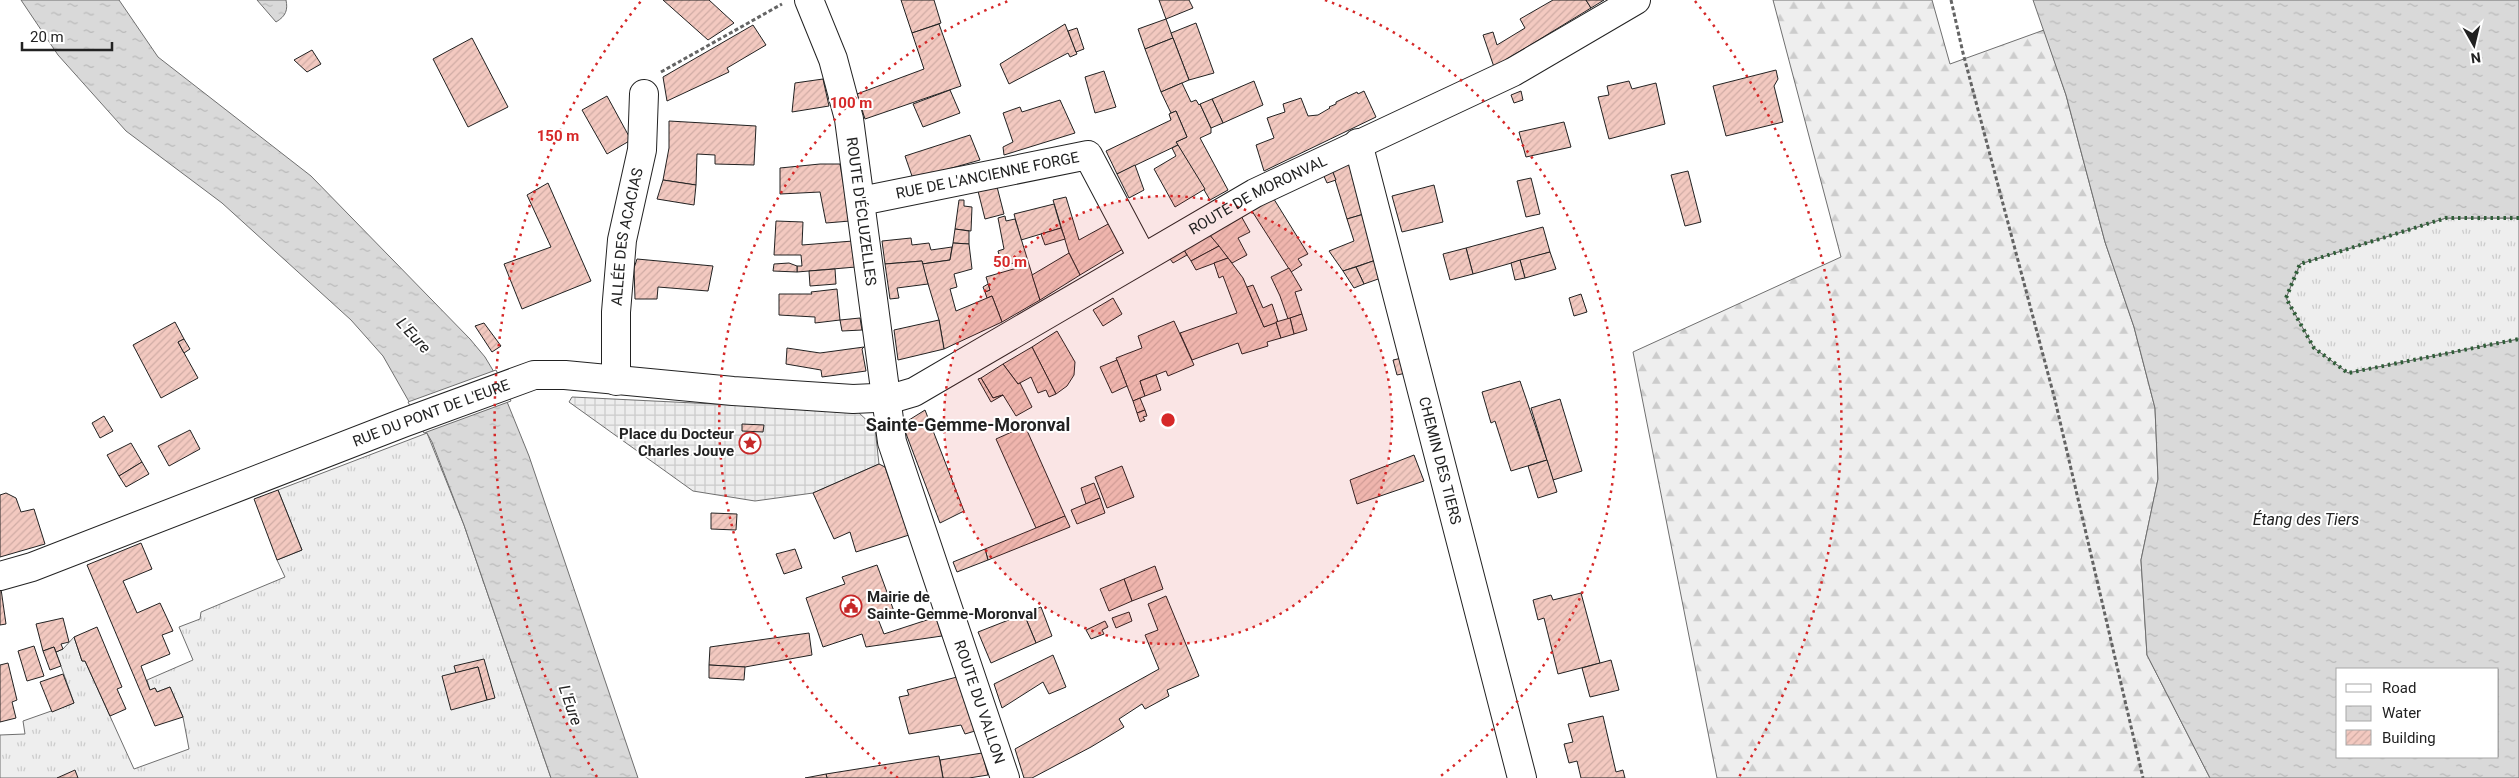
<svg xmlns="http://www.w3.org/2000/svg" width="2519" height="778" viewBox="0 0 2519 778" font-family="Roboto,sans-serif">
<defs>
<pattern id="grass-tufts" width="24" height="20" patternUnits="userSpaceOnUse" patternTransform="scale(1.25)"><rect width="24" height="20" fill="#eee"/><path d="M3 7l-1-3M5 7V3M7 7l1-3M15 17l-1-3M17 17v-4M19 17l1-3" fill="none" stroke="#ccc"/></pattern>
<pattern id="forest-firs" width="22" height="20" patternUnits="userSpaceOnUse" patternTransform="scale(1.25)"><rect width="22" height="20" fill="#eee"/><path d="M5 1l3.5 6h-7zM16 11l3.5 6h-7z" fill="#ccc"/></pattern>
<pattern id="plaza-grid" width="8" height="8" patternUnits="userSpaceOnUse" patternTransform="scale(1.25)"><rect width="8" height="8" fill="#ededed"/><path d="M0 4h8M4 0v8" fill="none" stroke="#cbcbcb"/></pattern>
<pattern id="water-ripples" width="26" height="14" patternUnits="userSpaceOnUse" patternTransform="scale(1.25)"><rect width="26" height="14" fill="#d9d9d9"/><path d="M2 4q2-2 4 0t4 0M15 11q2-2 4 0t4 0" fill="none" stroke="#bababa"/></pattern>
<pattern id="building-hatch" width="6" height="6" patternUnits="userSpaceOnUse" patternTransform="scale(1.25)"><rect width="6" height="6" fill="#f3c9c0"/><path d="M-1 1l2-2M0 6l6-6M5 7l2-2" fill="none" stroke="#d0aca5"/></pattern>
</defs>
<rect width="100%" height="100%" fill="#fff"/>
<g fill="url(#grass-tufts)" stroke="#6f6f6f">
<polygon points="2446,218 2519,218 2519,339 2348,373 2314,348 2286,298 2300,264"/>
<polygon points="427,433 464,525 551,778 0,778 0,735 25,734 23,721 74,703 56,652 63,649 74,637 82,661 85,661 134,769 189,749 183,717 170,687 157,692 155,688 150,690 147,680 193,660 179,627 200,619 201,612 285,577 277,560 302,550 278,490"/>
</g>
<polygon fill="url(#forest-firs)" stroke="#6f6f6f" points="1773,0 1932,0 1950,64 2044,30 2066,95 2105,242 2134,327 2155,408 2158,479 2141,560 2147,655 2210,778 1717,778 1633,352 1841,257"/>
<polygon fill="url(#plaza-grid)" stroke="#6f6f6f" points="572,397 857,411 875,428 879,464 813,493 755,501 693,491 569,402"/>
<g fill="url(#water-ripples)" stroke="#6f6f6f" fill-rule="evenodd">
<polygon points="21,0 119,0 158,57 311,176 470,339 485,357 497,377 529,456 638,778 551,778 464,525 432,442 383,356 351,320 222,203 126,131 58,55"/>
<path d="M257,0H286C288,10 286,16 276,22Z"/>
<path d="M2033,0H2519V218H2446L2300,264L2286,298L2314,348L2348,373L2519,339V778H2210L2147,655L2141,560L2158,479L2155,408L2134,327L2105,242L2066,95ZM2338,669H2498V757H2338Z"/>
</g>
<polygon fill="#fff" stroke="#6f6f6f" points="496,370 511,401 424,433 408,402"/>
<g fill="url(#building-hatch)" stroke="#222">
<polygon points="663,0 709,0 734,23 708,40"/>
<polygon points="901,0 934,0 941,23 912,33"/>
<polygon points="1159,0 1189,0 1193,8 1166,19"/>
<polygon points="1553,0 1586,0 1591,8 1494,67 1483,35 1493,32 1497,45 1525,28 1520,19"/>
<polygon points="1586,0 1604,0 1591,8"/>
<polygon points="1166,19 1173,38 1145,49 1138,29"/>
<polygon points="1196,23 1214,73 1189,80 1171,33"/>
<polygon points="939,24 961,86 865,119 857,94 924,69 912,33"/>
<polygon points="1065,24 1077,54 1070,57 1068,53 1009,84 1000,64"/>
<polygon points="753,25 766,45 727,68 729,72 667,101 663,77"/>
<polygon points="1077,28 1084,49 1076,52 1068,31"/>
<polygon points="472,38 508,107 468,127 433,59"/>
<polygon points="1173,38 1189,80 1161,92 1145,49"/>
<polygon points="312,50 321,64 307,72 294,60"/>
<polygon points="1776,70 1778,79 1774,86 1783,122 1726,136 1713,86"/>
<polygon points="1104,71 1116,107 1095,113 1085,77"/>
<polygon points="823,79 829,106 792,112 795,83"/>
<polygon points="1254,81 1263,105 1223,123 1212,99"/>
<polygon points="1629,81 1632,89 1656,83 1665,124 1609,139 1598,97 1609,95 1607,86"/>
<polygon points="1182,83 1191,102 1196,100 1199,105 1200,104 1211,128 1211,133 1200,138 1228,190 1210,200 1176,142 1187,137 1176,111 1171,113 1161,92"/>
<polygon points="950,90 960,113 923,127 913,104"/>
<polygon points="1364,91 1376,117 1264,171 1256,145 1274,138 1267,118 1285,112 1283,104 1301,98 1308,116 1318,115 1330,108 1329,107 1336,104 1336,102 1357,92 1358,94"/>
<polygon points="1521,91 1523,100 1514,103 1511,95"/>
<polygon points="607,96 631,140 607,154 582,110"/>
<polygon points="1212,99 1223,123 1211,128 1200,104"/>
<polygon points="1060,100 1075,133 1004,155 1003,147 1013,142 1003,113 1020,107 1022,112"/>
<polygon points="1176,111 1187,137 1176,142 1178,145 1117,174 1106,151 1171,120 1169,114"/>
<polygon points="669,121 756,126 754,165 715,164 715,155 697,154 696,185 663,180 669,148"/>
<polygon points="1564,122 1571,147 1526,157 1519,132"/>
<polygon points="970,135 980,160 913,179 905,156"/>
<polygon points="1178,145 1205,189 1175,207 1154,169 1176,156 1172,148"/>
<polygon points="1348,163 1351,165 1364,214 1347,219 1332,170"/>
<polygon points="820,164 840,164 850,221 826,223 820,192 780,194 780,168"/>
<polygon points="1135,165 1144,190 1129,198 1117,174"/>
<polygon points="1332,170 1336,180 1327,183 1323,174"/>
<polygon points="1688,171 1701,222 1685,226 1671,175"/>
<polygon points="1531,178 1540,214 1526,217 1517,181"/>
<polygon points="995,179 1004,214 985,219 976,183"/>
<polygon points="663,180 696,185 694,205 657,199"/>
<polygon points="548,183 591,281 522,309 504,264 551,247 527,195"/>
<polygon points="1434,185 1443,222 1402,232 1392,196"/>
<polygon points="1272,196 1308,254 1298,259 1302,265 1291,272 1250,208"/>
<polygon points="1066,197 1079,240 1110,223 1123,249 1080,275 1069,253 1053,200"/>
<polygon points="959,200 964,200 964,206 972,207 971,231 955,229"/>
<polygon points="1054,204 1061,228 1021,240 1014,214"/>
<polygon points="1240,214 1250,232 1238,238 1247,255 1232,263 1208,233"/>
<polygon points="1364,214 1376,260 1343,271 1329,251 1354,241 1347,219"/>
<polygon points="1005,216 1006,221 1015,219 1040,300 1002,322 992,296 987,298 985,292 990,290 986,277 1024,266 1022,261 1002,266 998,251 1004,249 998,218"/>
<polygon points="776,221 803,222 802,245 853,241 856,267 797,272 797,266 802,266 801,255 774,255"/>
<polygon points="1543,227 1550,252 1473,274 1466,248"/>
<polygon points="1061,228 1065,239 1045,245 1041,234"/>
<polygon points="955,229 969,231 969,244 953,243"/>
<polygon points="1208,233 1219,246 1191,261 1182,247"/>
<polygon points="911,238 912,245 929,243 931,250 952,247 950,260 922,264 922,261 885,264 882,241"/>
<polygon points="953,243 969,244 972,269 954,274 957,287 950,289 956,311 992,296 1002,322 944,349 939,320 922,264 950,260"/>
<polygon points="1219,246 1228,258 1196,270 1191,261"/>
<polygon points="1182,247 1187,255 1173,263 1168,256"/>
<polygon points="1466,248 1473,274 1450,280 1443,254"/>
<polygon points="1550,252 1556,269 1525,278 1520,260"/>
<polygon points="1069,253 1080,275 1040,300 1032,275"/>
<polygon points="1228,258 1243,278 1264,327 1276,322 1281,338 1267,342 1268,346 1242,354 1238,343 1192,360 1180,333 1237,313 1223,276 1219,278 1214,263"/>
<polygon points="637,259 713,266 708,291 658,287 657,299 635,299 634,268"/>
<polygon points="1376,260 1381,278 1364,284 1356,267"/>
<polygon points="1520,260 1525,278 1515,280 1511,263"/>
<polygon points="922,261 928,284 897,288 899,298 890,299 885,264"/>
<polygon points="789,263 797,266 797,272 773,271 774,264"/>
<polygon points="1356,267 1364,284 1354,288 1343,271"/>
<polygon points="1289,268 1302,290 1295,292 1302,314 1288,319 1280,296 1271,277"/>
<polygon points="835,269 836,284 810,286 809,271"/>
<polygon points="988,284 990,290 985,292 983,287"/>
<polygon points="1253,285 1263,308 1272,304 1278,322 1264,327 1247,287"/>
<polygon points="837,289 840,320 815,323 815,317 779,315 779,294 812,294 811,292"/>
<polygon points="1581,294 1587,312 1574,316 1569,298"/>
<polygon points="1113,298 1122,314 1103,326 1093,310"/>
<polygon points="1302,314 1307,330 1294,334 1290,318"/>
<polygon points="860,318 862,330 842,331 840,320"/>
<polygon points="1290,318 1294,334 1281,338 1276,322"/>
<polygon points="939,320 944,349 898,360 894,330"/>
<polygon points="1174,321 1194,365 1168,376 1166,371 1140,381 1145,396 1133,401 1116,358 1142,348 1138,336"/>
<polygon points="175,322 184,339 178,342 198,378 161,398 133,345"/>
<polygon points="484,323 501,346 492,352 475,326"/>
<polygon points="1057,331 1075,362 1074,375 1067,386 1056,394 1032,347"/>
<polygon points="184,339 190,349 184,353 178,342"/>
<polygon points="864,347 862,349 866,371 822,377 821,370 786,364 787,348 820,353"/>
<polygon points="1032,347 1056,394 1049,397 1046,390 1038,393 1031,377 1018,384 1003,364"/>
<polygon points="1402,358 1406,373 1397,375 1393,360"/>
<polygon points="1117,360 1127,386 1112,393 1100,367"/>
<polygon points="1003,364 1018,384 1020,383 1032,407 1016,416 1003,395 993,398 981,378"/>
<polygon points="1156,375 1161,390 1145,396 1140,381"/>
<polygon points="981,378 993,398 1003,395 991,402 978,379"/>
<polygon points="1520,381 1547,460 1511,471 1495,421 1491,423 1482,392"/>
<polygon points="1140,398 1145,410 1137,413 1133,401"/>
<polygon points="1560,399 1582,471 1553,480 1531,408"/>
<polygon points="925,410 964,511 940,523 905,431 909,420"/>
<polygon points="1145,410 1147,416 1143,417 1145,420 1140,422 1137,413"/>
<polygon points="104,416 113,431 100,438 92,423"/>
<polygon points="742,424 764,425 763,432 742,431"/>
<polygon points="1025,426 1065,516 1036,528 996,439"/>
<polygon points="190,430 200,449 169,466 158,446"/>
<polygon points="131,443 142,462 119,476 107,455"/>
<polygon points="1414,455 1424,481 1357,504 1350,480"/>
<polygon points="1547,460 1557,492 1538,498 1528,466"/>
<polygon points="142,462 149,474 126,487 119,476"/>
<polygon points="879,464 885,467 909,535 856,552 850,532 834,539 813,493"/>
<polygon points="1122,466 1134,497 1107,508 1095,477"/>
<polygon points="1094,483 1100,498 1086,504 1081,488"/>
<polygon points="278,490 302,550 277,560 254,499"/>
<polygon points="6,493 16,498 21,512 34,509 45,544 0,557 0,495"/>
<polygon points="1100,498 1105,513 1077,524 1071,510"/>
<polygon points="711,513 737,514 736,530 711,529"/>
<polygon points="1065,516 1070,527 988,560 985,549"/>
<polygon points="141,543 152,569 123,581 137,613 160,603 173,631 162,635 170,654 141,666 150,690 155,688 157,692 170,687 183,717 155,726 87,565"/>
<polygon points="795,549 802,568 784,574 776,554"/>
<polygon points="985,549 988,560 957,572 953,562"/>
<polygon points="877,565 895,614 878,619 884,634 936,617 942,636 866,647 862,634 823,647 806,598 845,584 842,577"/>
<polygon points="1155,566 1163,589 1132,601 1124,579"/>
<polygon points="1124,579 1132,601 1109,611 1100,589"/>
<polygon points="1,589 6,624 0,625 0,590"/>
<polygon points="1581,593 1600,663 1558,674 1544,618 1538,620 1533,600 1551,595 1553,600"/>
<polygon points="1166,596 1199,676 1167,690 1169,696 1145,709 1142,704 1119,719 1124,727 1091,747 1032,778 1024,778 1015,749 1159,669 1145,635 1158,630 1148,604"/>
<polygon points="1041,607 1052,636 1036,643 1024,614"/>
<polygon points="1129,612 1132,621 1116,628 1112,618"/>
<polygon points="1024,614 1036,643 991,663 978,632"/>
<polygon points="63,618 69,642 61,644 63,649 56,652 54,647 43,651 36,624"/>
<polygon points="1105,621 1108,627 1102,630 1104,634 1091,639 1086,630"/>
<polygon points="97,627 122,687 117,689 126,709 110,716 85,661 82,661 74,637"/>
<polygon points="809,633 812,655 745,667 709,665 710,647"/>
<polygon points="34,646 44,676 27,681 18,651"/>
<polygon points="54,647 61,666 50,670 43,651"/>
<polygon points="1053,655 1066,687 1049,694 1043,682 1002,708 994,684"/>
<polygon points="484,659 495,698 487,700 478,667 456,673 454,666"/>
<polygon points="1611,660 1619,690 1590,697 1582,668"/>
<polygon points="8,663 17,700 12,702 16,718 0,722 0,665"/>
<polygon points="709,665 745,667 744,680 709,678"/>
<polygon points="478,667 487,700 451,710 442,676"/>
<polygon points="63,674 74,703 52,712 40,682"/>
<polygon points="957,677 975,731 965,734 961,725 909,734 899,697 909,695 907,690"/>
<polygon points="1603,716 1616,772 1623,770 1625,778 1581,778 1577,761 1569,763 1564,744 1573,742 1568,724"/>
<polygon points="982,753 988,775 969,778 943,778 940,760"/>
<polygon points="939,756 943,778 827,778 826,774"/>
<polygon points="75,770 78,778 57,778"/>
<polygon points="826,774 827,778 805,778"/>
</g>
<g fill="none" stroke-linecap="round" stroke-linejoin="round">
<g stroke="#222" stroke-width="30">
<g id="minor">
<path id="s1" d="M1358,143L1522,778"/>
<path id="s2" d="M861,201L1088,155L1142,257"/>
<path id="s3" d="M616,381V312L622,240L642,150L644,94"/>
</g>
</g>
<g stroke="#222" stroke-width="30">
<g id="tertiary">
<path id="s4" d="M809,0L833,59L849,119L892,442L1005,778"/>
<path id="s5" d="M0,576L32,567L403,423L534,375H565L733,391L853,399L897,397L914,392L1255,193L1513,72L1636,0"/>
</g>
</g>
<g stroke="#646464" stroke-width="3" stroke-dasharray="4 2.5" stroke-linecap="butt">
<polyline points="1951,0 1963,53 2055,400 2143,778"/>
<polyline points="661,72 782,4"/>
</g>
<use href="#minor" stroke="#fff" stroke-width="28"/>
<use href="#tertiary" stroke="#fff" stroke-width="28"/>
<polyline stroke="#2f5e38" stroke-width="4" stroke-dasharray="2.5 4" stroke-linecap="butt" points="2519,218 2446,218 2300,264 2286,298 2314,348 2348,373 2519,339"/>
</g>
<circle cx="1168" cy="420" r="224" fill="#d62828" fill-opacity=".12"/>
<g fill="none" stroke="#d62828" stroke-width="2.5" stroke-dasharray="2.5 5">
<circle cx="1168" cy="420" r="224"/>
<path d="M898 778A448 448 0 0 1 1011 0M1325 0A448 448 0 0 1 1438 778"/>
<path d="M597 777A673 673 0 0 1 641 1M1695 1A673 673 0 0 1 1739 777"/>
</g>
<defs>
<g id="sight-ring" transform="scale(1.125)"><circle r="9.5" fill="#fff" stroke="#c62828" stroke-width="1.5"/><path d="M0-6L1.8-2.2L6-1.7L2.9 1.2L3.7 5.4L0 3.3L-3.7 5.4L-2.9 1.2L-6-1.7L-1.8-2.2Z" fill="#c62828"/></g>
<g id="civic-ring" transform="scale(1.125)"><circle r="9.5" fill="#fff" stroke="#c62828" stroke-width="1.5"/><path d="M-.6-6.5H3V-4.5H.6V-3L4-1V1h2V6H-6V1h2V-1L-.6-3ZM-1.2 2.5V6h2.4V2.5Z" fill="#c62828"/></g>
</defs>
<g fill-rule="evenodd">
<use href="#sight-ring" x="750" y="443"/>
<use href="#civic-ring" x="851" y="606"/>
</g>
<g text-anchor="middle" stroke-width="4" stroke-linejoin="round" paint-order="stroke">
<g font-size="15" fill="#222" stroke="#fff">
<text dy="5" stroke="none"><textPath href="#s2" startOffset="129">RUE DE L'ANCIENNE FORGE</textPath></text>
<text dy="5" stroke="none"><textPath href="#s5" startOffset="1349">ROUTE DE MORONVAL</textPath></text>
<text dy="5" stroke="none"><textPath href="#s4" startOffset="219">ROUTE D'ÉCLUZELLES</textPath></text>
<text dy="5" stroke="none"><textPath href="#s3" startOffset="145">ALLÉE DES ACACIAS</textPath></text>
<text dy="5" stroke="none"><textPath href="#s5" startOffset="461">RUE DU PONT DE L'EURE</textPath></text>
<text dy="5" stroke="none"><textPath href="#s1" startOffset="328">CHEMIN DES TIERS</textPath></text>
<text dy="5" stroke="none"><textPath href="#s4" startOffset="726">ROUTE DU VALLON</textPath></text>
</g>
<g font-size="15" font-weight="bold" fill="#222" stroke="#fff" text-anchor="end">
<text x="734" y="439">Place du Docteur<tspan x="734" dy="17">Charles Jouve</tspan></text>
<text x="867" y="602" text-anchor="start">Mairie de<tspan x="867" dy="17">Sainte-Gemme-Moronval</tspan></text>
</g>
<g font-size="16" font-style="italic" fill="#222" stroke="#fff">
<text transform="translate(414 335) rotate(47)" y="6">L'Eure</text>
<text x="2306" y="525">Étang des Tiers</text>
<text transform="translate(571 705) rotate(71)" y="6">L'Eure</text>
</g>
<g font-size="18" font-weight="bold" fill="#222" stroke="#fff">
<text x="968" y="431">Sainte-Gemme-Moronval</text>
</g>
</g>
<circle cx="1168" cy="420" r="8" fill="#d62828" stroke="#fff" stroke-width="2.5"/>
<g font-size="15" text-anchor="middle" font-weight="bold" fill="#d62828" stroke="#fff" stroke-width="4" stroke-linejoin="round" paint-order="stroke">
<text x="851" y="108">100 m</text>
<text x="558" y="141">150 m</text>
<text x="1010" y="267">50 m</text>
</g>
<rect x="2336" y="668" width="162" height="90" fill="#ffffff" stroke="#a7a7a7"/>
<rect x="2346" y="684" width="25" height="8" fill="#ffffff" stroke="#a7a7a7"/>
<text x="2382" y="693" font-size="15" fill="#222222">Road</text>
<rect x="2346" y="706" width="25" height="15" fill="url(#water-ripples)" stroke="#a7a7a7"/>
<text x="2382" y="718" font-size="15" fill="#222222">Water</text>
<rect x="2346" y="730" width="25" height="15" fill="url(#building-hatch)" stroke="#a7a7a7"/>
<text x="2382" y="743" font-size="15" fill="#222222">Building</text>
<g transform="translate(2474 45) rotate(172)" stroke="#ffffff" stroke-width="4" paint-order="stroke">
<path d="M0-4L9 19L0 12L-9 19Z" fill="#222222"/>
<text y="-8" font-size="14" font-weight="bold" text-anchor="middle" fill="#222222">N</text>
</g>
<path d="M22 42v8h90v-8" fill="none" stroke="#222222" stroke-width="2.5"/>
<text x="30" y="42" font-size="15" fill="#222222" stroke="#ffffff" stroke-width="4" paint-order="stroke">20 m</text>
</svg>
